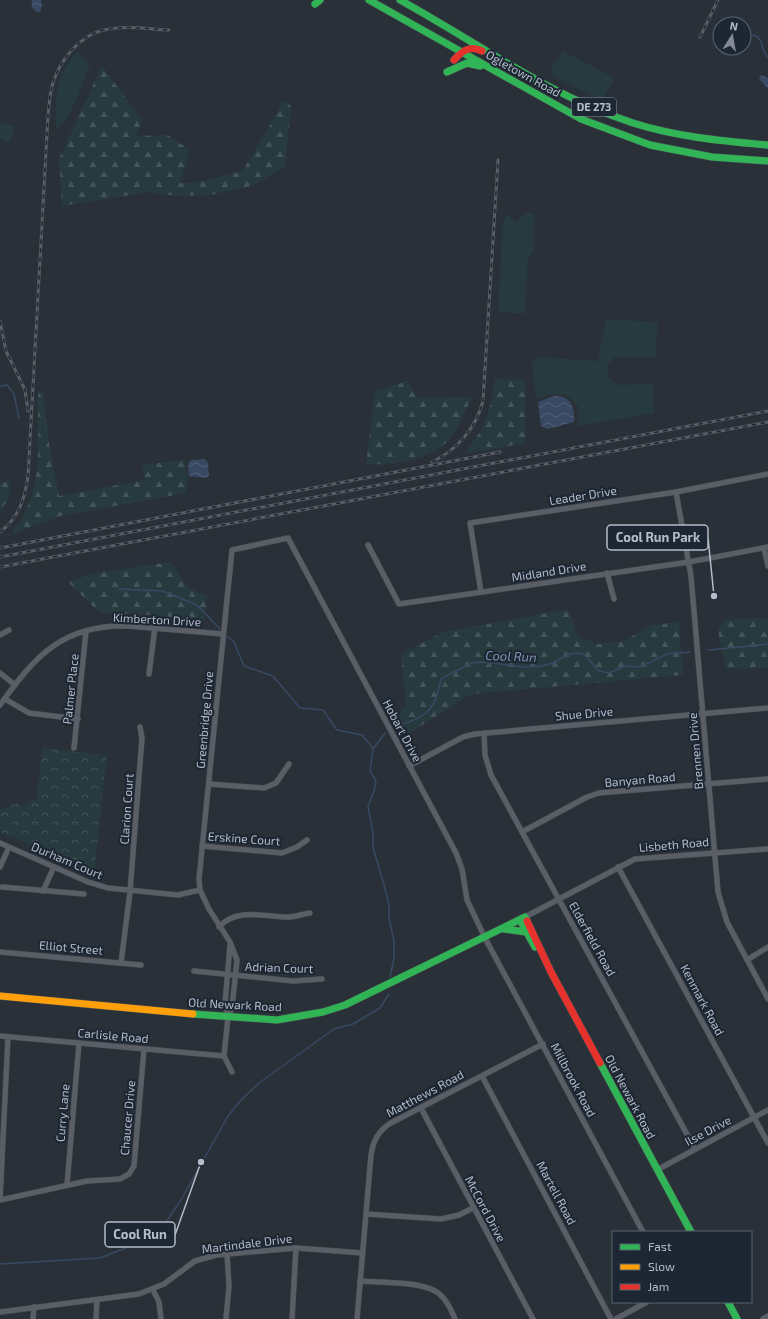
<svg xmlns="http://www.w3.org/2000/svg" width="768" height="1319" viewBox="0 0 768 1319" font-family="'Exo 2',sans-serif">
<defs>
<pattern id="forest-firs" width="22" height="20" patternUnits="userSpaceOnUse"><rect width="22" height="20" fill="#273a3e"/><path d="M5 1l3.5 6h-7zM16 11l3.5 6h-7z" fill="#445559"/></pattern>
<pattern id="park-crowns" width="20" height="18" patternUnits="userSpaceOnUse"><rect width="20" height="18" fill="#273a3e"/><path d="M2 6a3 3 0 1 1 6 0M12 15a3 3 0 1 1 6 0" fill="none" stroke="#445559"/></pattern>
<pattern id="water-waves" width="16" height="10" patternUnits="userSpaceOnUse"><rect width="16" height="10" fill="#384963"/><path d="M0 5q4-4 8 0t8 0" fill="none" stroke="#526178"/></pattern>
</defs>
<rect width="100%" height="100%" fill="#2a3038"/>
<g fill="#273a3e">
<polygon points="563,51 615,78 603,99 599,99 551,75 552,68"/>
<path d="M77,52L90,65C83,81 71,121 57,129C55,122 56,115 56,107C57,82 60,71 77,52Z"/>
<polygon points="0,122 15,127 9,143 0,139"/>
<polygon points="528,212 535,215 534,251 528,258 525,314 498,312 503,221 508,214 515,222"/>
<path d="M606,319L658,322L655,357H615L607,365L608,378L619,385L653,384L654,413L578,426V406C564,389 554,394 536,399L532,362L538,357L598,361Z"/>
</g>
<g fill="url(#forest-firs)">
<polygon points="102,66 142,120 136,136 168,135 190,150 180,183 195,183 240,172 245,167 284,101 289,103 291,107 285,167 254,185 211,195 177,196 148,192 62,206 59,159"/>
<path d="M495,379L525,380V443L464,454C488,425 489,414 495,379Z"/>
<path d="M408,381L417,398L472,397C465,410 459,428 450,439C429,461 394,464 366,465L375,391Z"/>
<path d="M40,390L43,391L49,444L59,496L145,480L142,465L184,460L188,479L186,493L60,516L14,533L13,530C45,494 37,441 38,395Z"/>
<polygon points="10,481 9,498 0,511 0,483"/>
<polygon points="171,562 188,588 207,596 205,621 150,615 99,612 68,582 96,573"/>
<polygon points="568,609 578,636 597,644 624,641 651,625 679,622 683,675 471,694 406,735 395,717 406,706 401,654 443,632"/>
<polygon points="758,618 768,619 768,668 726,669 718,631 725,619"/>
</g>
<polygon fill="url(#park-crowns)" points="42,748 107,755 94,873 0,832 0,810 17,803 22,805 37,798"/>
<g fill="url(#water-waves)">
<path d="M32,0H41L42,5L40,12H37C32,9 31,6 32,0Z"/>
<polygon points="761,75 768,78 768,89 759,79"/>
<path d="M554,396C571,395 575,408 574,422L548,429L541,426L538,402Z"/>
<polygon points="205,459 208,463 209,476 206,478 189,476 188,464 191,460"/>
</g>
<g fill="none" stroke-linecap="round" stroke-linejoin="round">
<g stroke="#384963" stroke-width="1.5">
<path d="M744,34C748,36 753,34 756,36C764,40 760,50 768,57"/>
<polyline points="0,386 7,385 14,394 19,418"/>
<polyline points="119,589 162,591 197,605 220,629"/>
<polyline points="227,636 234,642 244,666 273,676 300,708 323,710 337,730 362,735 373,748"/>
<polyline points="708,650 768,644"/>
<path d="M394,727C411,721 429,718 436,698C438,692 439,685 442,678L472,663L484,662L525,667L542,666L553,663L569,654L580,653L585,655L599,671L609,673L625,666L640,667L667,654L690,652"/>
<polyline points="385,733 373,749 370,771 376,781 374,791 368,806 373,833 373,847 384,885 389,905 389,918 394,941 394,958 390,977"/>
<polyline points="0,1264 100,1258 123,1249 162,1228 181,1200 228,1116 241,1100 259,1083 334,1029 353,1024 380,1008 389,994"/>
</g>
<g stroke="#484c53" stroke-width="6">
<g id="street">
<polyline points="676,492 691,576 718,892 727,922 768,999"/>
<polyline points="368,545 399,604 689,562 768,547"/>
<polyline points="764,548 768,566"/>
<polyline points="607,573 614,599"/>
<polyline points="481,592 470,523 676,492 768,474"/>
<polyline points="0,635 9,630"/>
<polyline points="0,673 15,685"/>
<polyline points="149,674 155,627"/>
<polyline points="5,699 29,713 78,719"/>
<path d="M0,705C35,656 63,624 128,626L223,634"/>
<polyline points="484,733 485,755 491,775 695,1149"/>
<polyline points="74,748 86,631"/>
<polyline points="409,766 463,737 475,734 768,708"/>
<polyline points="209,784 264,788 276,783 289,764"/>
<polyline points="522,832 587,797 599,793 768,779"/>
<polyline points="0,843 88,882 108,888 178,895 200,890"/>
<polyline points="202,846 282,853 297,847 307,840"/>
<polyline points="0,867 9,847"/>
<polyline points="618,867 768,1143"/>
<polyline points="2,887 84,894"/>
<polyline points="43,891 54,867"/>
<polyline points="525,917 635,859 768,849"/>
<path d="M219,927C237,907 265,917 288,917C295,917 303,914 310,913"/>
<polyline points="0,952 141,965"/>
<polyline points="747,960 768,947"/>
<polyline points="121,963 130,892 142,738 140,727"/>
<polyline points="194,971 293,981 322,979"/>
<polyline points="228,1017 225,1004 230,945"/>
<polyline points="0,1036 224,1056"/>
<polyline points="232,1072 224,1056 228,1017 232,1008 237,960 230,942 209,909 200,890 199,879 232,550 288,538 456,853 462,869 467,900 485,938 643,1232"/>
<polyline points="482,1076 611,1319"/>
<polyline points="421,1108 533,1319"/>
<polyline points="657,1170 768,1110"/>
<polyline points="67,1185 79,1043"/>
<polyline points="0,1200 87,1181 120,1179 129,1174 134,1166 144,1049"/>
<polyline points="0,1200 8,1037"/>
<polyline points="366,1214 441,1219 459,1215 473,1208"/>
<path d="M360,1281C381,1283 417,1281 435,1291C445,1296 451,1309 455,1319"/>
<polyline points="153,1290 159,1302 161,1319"/>
<polyline points="0,1312 139,1294 164,1284 195,1261 216,1255 296,1248 363,1253"/>
<polyline points="33,1319 34,1307"/>
<polyline points="96,1319 97,1300"/>
<polyline points="226,1319 229,1286 227,1254"/>
<polyline points="292,1319 296,1248"/>
<path d="M357,1319L371,1155C373,1141 378,1132 389,1124L543,1044"/>
<polyline points="616,1319 647,1302"/>
<polyline points="763,1319 768,1316"/>
</g>
</g>
<g stroke="#484c53" stroke-width="8">
<g id="fast">
<polyline points="369,0 581,119 650,145 712,157 768,161"/>
<path d="M400,0C476,42 550,96 633,123C677,137 723,141 768,145"/>
<polyline points="315,4 320,0"/>
<polyline points="447,72 467,63 480,66"/>
<polyline points="520,920 535,947"/>
<polyline points="504,929 526,932"/>
<polyline points="193,1014 277,1020 323,1012 345,1005 525,917 527,921"/>
<polyline points="600,1063 691,1232"/>
<polyline points="728,1302 737,1319"/>
</g>
</g>
<g stroke="#484c53" stroke-width="8">
<polyline id="slow" points="0,996 193,1014"/>
</g>
<g stroke="#484c53" stroke-width="8">
<g id="jam">
<path d="M454,60C462,51 470,45 482,51"/>
<polyline points="527,921 551,972 600,1063"/>
</g>
</g>
<use href="#street" stroke="#5a5e66" stroke-width="5"/>
<use href="#fast" stroke="#30b455" stroke-width="7"/>
<use href="#slow" stroke="#ff9f0a" stroke-width="7"/>
<use href="#jam" stroke="#e5322d" stroke-width="7"/>
<g stroke="#595d64" stroke-width="3">
<g id="rail">
<polyline points="700,37 718,0"/>
<polyline points="0,321 6,351 25,390 28,411"/>
<path d="M432,462C457,450 476,428 483,401L498,160"/>
<path d="M0,532C19,518 25,498 28,476L47,134C48,118 48,99 53,83C60,60 80,35 104,30C125,25 148,29 169,30"/>
<polyline points="0,548 500,452"/>
<polyline points="0,557 768,411"/>
<polyline points="0,567 768,422"/>
</g>
</g>
<use href="#rail" stroke="#1d2633" stroke-width="1.5" stroke-dasharray="4.5" stroke-linecap="butt"/>
</g>
<g text-anchor="middle" stroke-width="4" stroke-linejoin="round" paint-order="stroke">
<rect fill="#1d2633" stroke="#878f9c" stroke-width="1" x="572" y="98" width="44" height="18" rx="3"/>
<g font-size="11" font-weight="bold" fill="#b4bcc9">
<text x="594" y="111">DE 273</text>
</g>
<g font-size="12" fill="#b4bcc9" stroke="#1d2633">
<text transform="translate(523 74) rotate(29)" y="4">Ogletown Road</text>
<text transform="translate(583 496) rotate(-9)" y="4">Leader Drive</text>
<text transform="translate(549 572) rotate(-9)" y="4">Midland Drive</text>
<text transform="translate(157 620) rotate(3)" y="4">Kimberton Drive</text>
<text transform="translate(71 689) rotate(-84)" y="4">Palmer Place</text>
<text transform="translate(584 714) rotate(-5)" y="4">Shue Drive</text>
<text transform="translate(205 720) rotate(-85)" y="4">Greenbridge Drive</text>
<text transform="translate(402 731) rotate(62)" y="4">Hobart Drive</text>
<text transform="translate(696 751) rotate(-95)" y="4">Brennen Drive</text>
<text transform="translate(640 780) rotate(-5)" y="4">Banyan Road</text>
<text transform="translate(127 809) rotate(-86)" y="4">Clarion Court</text>
<text transform="translate(244 839) rotate(4)" y="4">Erskine Court</text>
<text transform="translate(674 845) rotate(-5)" y="4">Lisbeth Road</text>
<text transform="translate(67 861) rotate(23)" y="4">Durham Court</text>
<text transform="translate(592 939) rotate(61)" y="4">Elderfield Road</text>
<text transform="translate(71 948) rotate(5)" y="4">Elliot Street</text>
<text transform="translate(279 968) rotate(2)" y="4">Adrian Court</text>
<text transform="translate(702 1000) rotate(62)" y="4">Kenmark Road</text>
<text transform="translate(235 1005) rotate(3)" y="4">Old Newark Road</text>
<text transform="translate(113 1036) rotate(5)" y="4">Carlisle Road</text>
<text transform="translate(573 1080) rotate(62)" y="4">Millbrook Road</text>
<text transform="translate(425 1094) rotate(-28)" y="4">Matthews Road</text>
<text transform="translate(630 1097) rotate(62)" y="4">Old Newark Road</text>
<text transform="translate(63 1113) rotate(-85)" y="4">Curry Lane</text>
<text transform="translate(128 1118) rotate(-85)" y="4">Chaucer Drive</text>
<text transform="translate(708 1131) rotate(-28)" y="4">Ilse Drive</text>
<text transform="translate(556 1193) rotate(62)" y="4">Martell Road</text>
<text transform="translate(485 1209) rotate(62)" y="4">McCord Drive</text>
<text transform="translate(247 1244) rotate(-7)" y="4">Martindale Drive</text>
</g>
<g font-size="13" font-style="italic" fill="#7c92b1" stroke="#1d2633">
<text transform="translate(511 656) rotate(2)" y="5">Cool Run</text>
</g>
</g>
<path fill="none" stroke="#b4bcc9" stroke-width="1.5" d="M714 596L708 538M201 1162L175 1235"/>
<g fill="#b4bcc9" stroke="#1d2633" stroke-width="1.5">
<circle cx="714" cy="596" r="4"/>
<circle cx="201" cy="1162" r="4"/>
</g>
<g fill="#1d2633" stroke="#b4bcc9" stroke-width="1.5">
<rect x="607" y="525" width="101" height="25" rx="4"/>
<rect x="105" y="1222" width="70" height="25" rx="4"/>
</g>
<g font-size="13" text-anchor="middle" font-weight="bold" fill="#b4bcc9">
<text x="658" y="542">Cool Run Park</text>
<text x="140" y="1239">Cool Run</text>
</g>
<rect x="612" y="1231" width="140" height="72" fill="#1d2633" stroke="#59626f"/>
<rect x="620" y="1244" width="20" height="6" fill="#30b455" stroke="#59626f"/>
<text x="648" y="1251" font-size="12" fill="#b4bcc9">Fast</text>
<rect x="620" y="1264" width="20" height="6" fill="#ff9f0a" stroke="#59626f"/>
<text x="648" y="1271" font-size="12" fill="#b4bcc9">Slow</text>
<rect x="620" y="1284" width="20" height="6" fill="#e5322d" stroke="#59626f"/>
<text x="648" y="1291" font-size="12" fill="#b4bcc9">Jam</text>
<g transform="translate(732 36) rotate(11)"><circle r="19" fill="#1d2633" stroke="#59626f"/>
<path d="M0-3L7 15L0 10L-7 15Z" fill="#848b96"/>
<text y="-6" font-size="11" font-weight="bold" text-anchor="middle" fill="#b4bcc9">N</text>
</g>
</svg>
